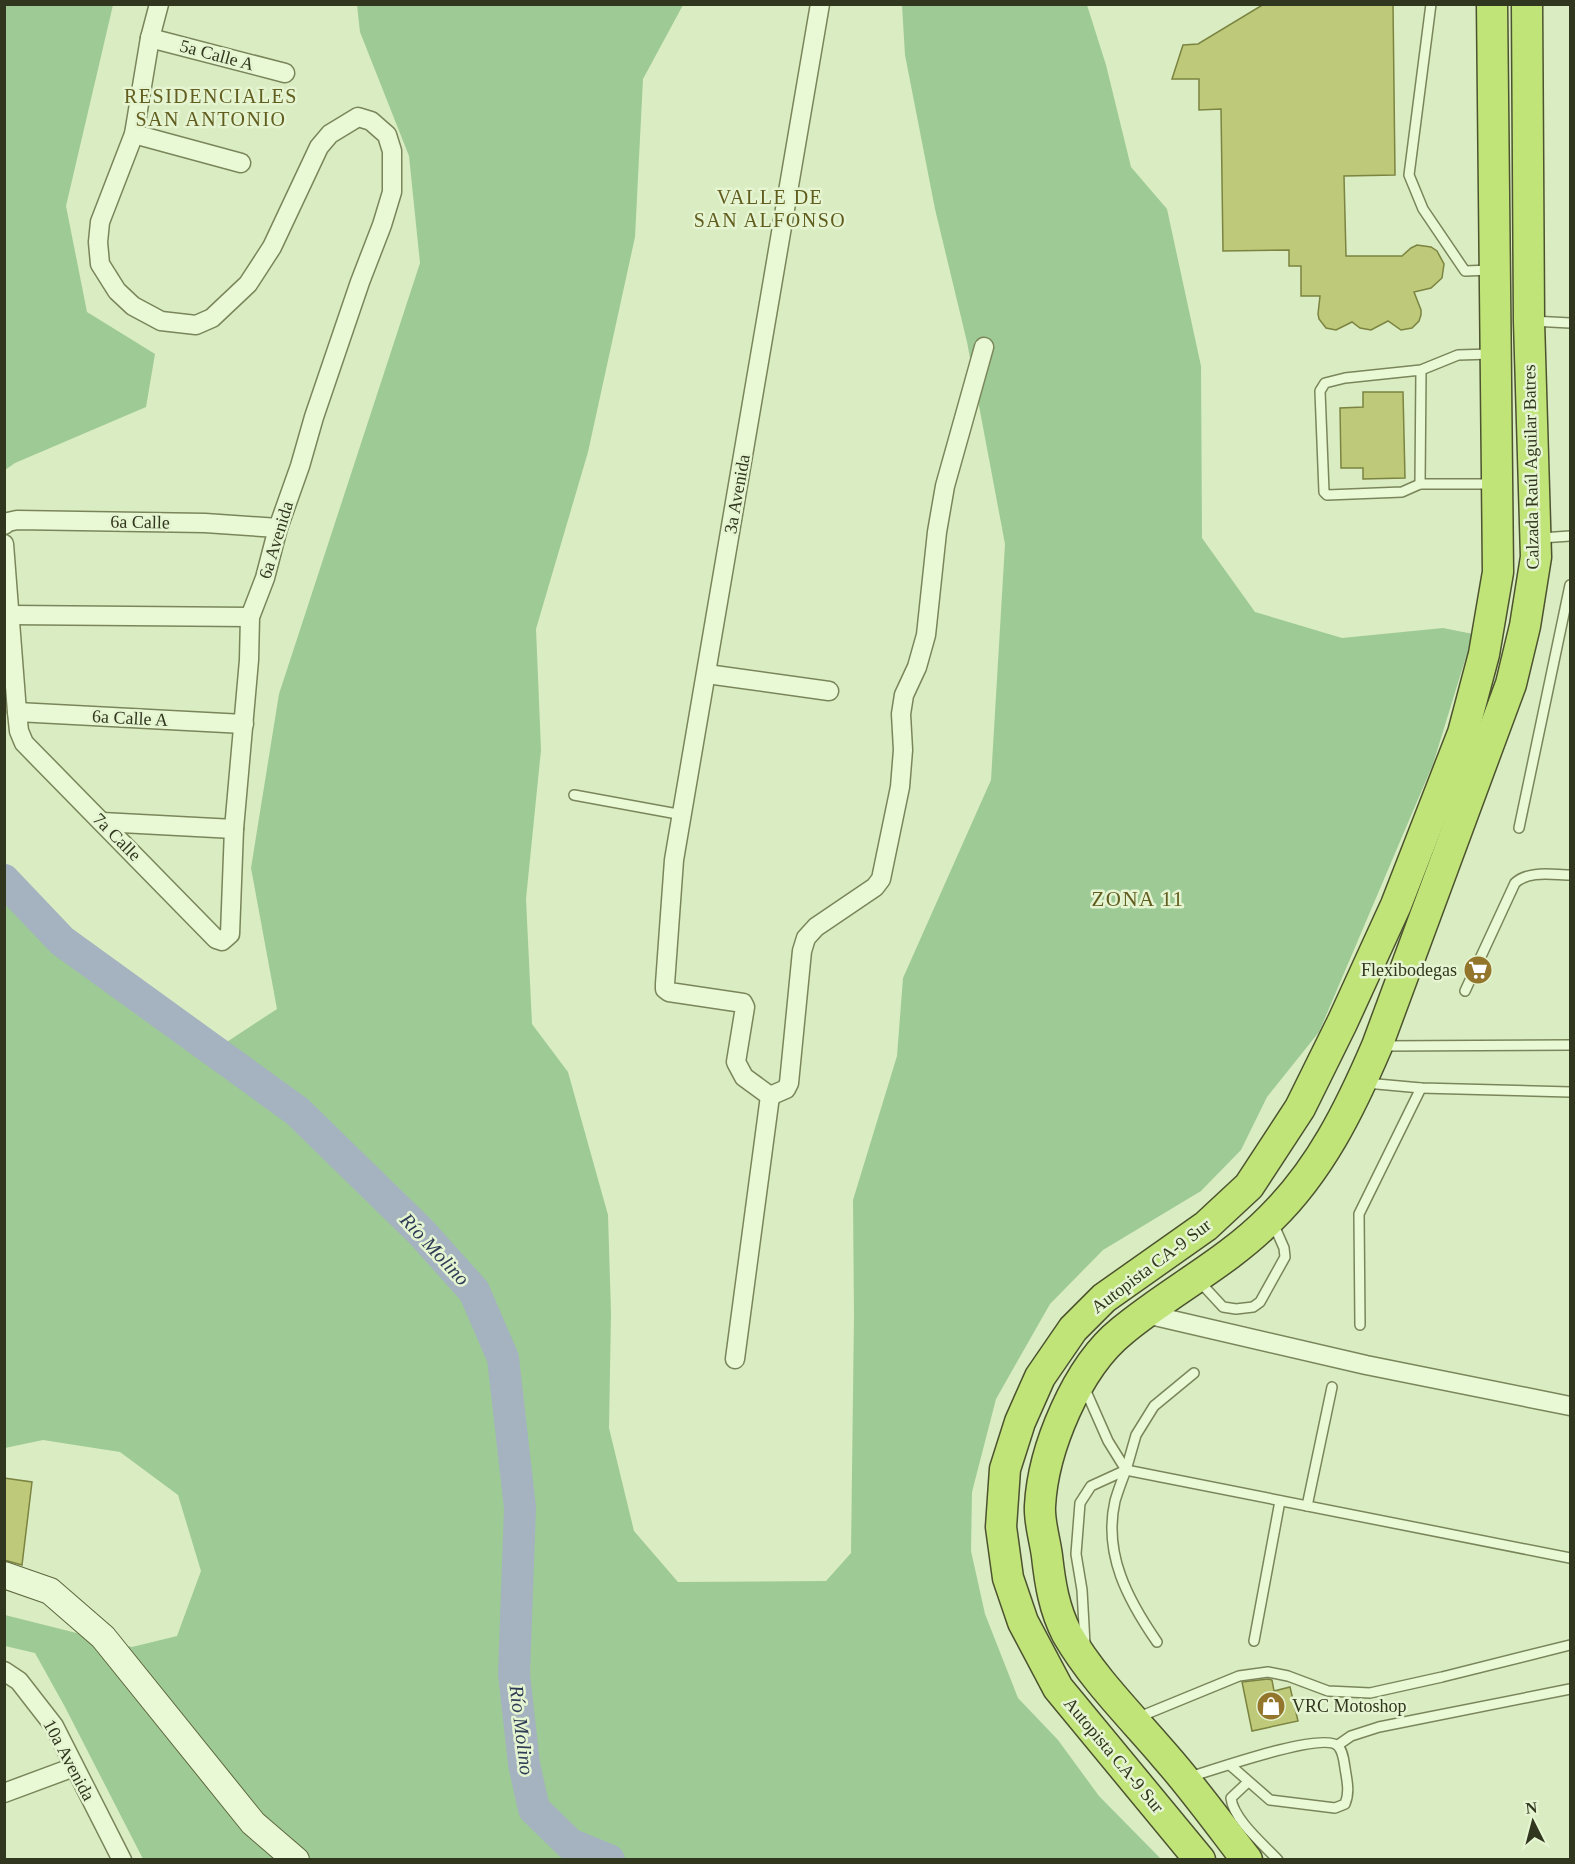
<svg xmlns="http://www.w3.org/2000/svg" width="1575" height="1864" viewBox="0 0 1575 1864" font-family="Georgia,serif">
<rect width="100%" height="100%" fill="#daecc2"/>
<g fill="#9eca96">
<polygon points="5,4 113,5 66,206 87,312 155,354 146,407 15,463 5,470"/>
<polygon points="357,5 683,5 643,79 635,237 588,452 536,629 541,750 526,899 532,1024 568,1072 608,1215 611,1313 609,1428 634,1531 678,1582 826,1581 851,1553 854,1315 853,1200 897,1056 903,978 991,780 1005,544 967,342 935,209 905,55 902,5 1087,5 1106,65 1131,167 1167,209 1201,366 1202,538 1255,612 1342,638 1443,628 1473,634 1433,764 1319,1032 1267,1097 1241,1150 1201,1191 1103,1250 1050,1304 996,1399 972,1492 971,1551 985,1614 1018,1698 1058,1740 1099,1796 1161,1859 143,1859 65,1707 35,1653 5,1646 5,1615 132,1647 177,1636 201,1571 178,1495 120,1452 43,1440 5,1448 4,870 84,956 207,1055 277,1009 251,868 279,694 420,263 409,156 360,32"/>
</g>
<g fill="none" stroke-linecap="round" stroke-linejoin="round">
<polyline stroke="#a4b3bf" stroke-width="32" points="4,880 62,941 297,1111 421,1232 474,1291 503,1358 520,1508 514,1674 524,1764 534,1809 570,1844 609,1860"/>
</g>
<g fill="#bec979" stroke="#7b8440" stroke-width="1.5">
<polygon points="1264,4 1393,4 1395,175 1344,176 1346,256 1402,256 1411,248 1417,245 1431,247 1437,251 1444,264 1442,278 1431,288 1414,292 1421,310 1421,315 1419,321 1412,328 1401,330 1388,321 1371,330 1360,328 1352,322 1336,330 1326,328 1319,319 1318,314 1320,296 1301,296 1301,266 1289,266 1289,250 1223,251 1221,109 1199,110 1199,79 1172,79 1183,45 1198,44"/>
<polygon points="1363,392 1403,392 1405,478 1363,479 1363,468 1341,468 1340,408 1363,407"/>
<polygon points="4,1478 32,1482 22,1565 4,1560"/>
<polygon points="1268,1679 1272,1680 1274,1691 1290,1687 1298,1721 1252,1731 1242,1682"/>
</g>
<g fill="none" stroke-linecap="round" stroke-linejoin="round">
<g stroke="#7a865a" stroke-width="12">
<g id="service">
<polyline points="1431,4 1409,175 1423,209 1465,271 1491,270"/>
<polyline points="1532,321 1570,323"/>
<polyline points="1421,370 1420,484 1402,492 1327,495 1324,492 1320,391 1325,383 1345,378 1421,370 1458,355 1491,354"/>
<polyline points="1420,484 1493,484"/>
<polyline points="1541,538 1570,536"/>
<polyline points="574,795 683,815"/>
<polyline points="1519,828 1570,585"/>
<path d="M1465,991L1515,883C1529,870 1553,875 1570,875"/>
<polyline points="1382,1046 1570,1045"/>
<polyline points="1366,1083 1421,1088 1570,1092"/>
<polyline points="1198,1280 1223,1307 1236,1309 1253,1307 1260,1302 1285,1257 1284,1248 1273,1223"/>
<polyline points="1360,1325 1359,1214 1421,1088"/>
<polyline points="1085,1389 1108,1441 1126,1470"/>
<polyline points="1307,1506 1332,1387"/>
<polyline points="1254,1641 1280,1501"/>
<path d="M1157,1642C1128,1600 1103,1554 1115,1501C1118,1491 1122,1480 1126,1470L1570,1558"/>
<polyline points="1085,1644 1082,1590 1076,1554 1080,1503 1091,1486 1126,1470 1136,1435 1154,1406 1194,1373"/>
<polyline points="1139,1717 1239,1676 1268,1672 1288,1676 1328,1691 1370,1693 1442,1677 1570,1645"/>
<polyline points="1338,1745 1351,1736 1379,1727 1570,1689"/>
<path d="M1190,1777C1213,1770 1323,1731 1338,1746C1343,1751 1344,1761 1345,1768C1347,1781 1350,1792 1345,1804L1335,1808L1270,1800L1230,1765"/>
<path d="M1248,1782L1231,1798C1233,1819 1264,1845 1278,1860"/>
</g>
</g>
<g stroke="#7a865a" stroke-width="21">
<g id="minor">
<polyline points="150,38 285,73"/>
<polyline points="134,134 241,163"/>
<polyline points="4,525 8,522 17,520 205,523 278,528"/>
<polyline points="4,544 17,712 19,731 24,743 216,939 222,941 230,934 234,829 249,660 250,617 265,578 278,528 300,466 314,417 360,282 382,225 392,192 392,151 387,135 371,121 358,117 330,134 319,147 272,247 248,284 212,318 196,325 161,321 133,306 117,291 100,264 98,242 100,222 134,134 150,38 159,4"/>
<polyline points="10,615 250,617"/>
<polyline points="707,674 829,691"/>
<polyline points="17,712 244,724"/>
<polyline points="102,822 234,829"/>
<polyline points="770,1096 744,1077 736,1062 745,1007 743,1003 669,992 665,989 665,984 674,860 820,4"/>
<polyline points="770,1096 786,1089 789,1083 802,951 806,938 816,927 875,887 881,879 900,787 903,750 901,714 904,695 917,667 926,635 937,532 945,486 984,347"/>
<polyline points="1146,1314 1366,1365 1570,1406"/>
<polyline points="735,1359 770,1096"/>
<polyline points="4,1671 19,1681 54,1726 122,1860"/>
<polyline points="4,1793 74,1767"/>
</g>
</g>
<g stroke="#5e673d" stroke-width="28">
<polyline id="secondary" points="4,1575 50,1591 103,1637 253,1823 296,1860"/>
</g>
<g stroke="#4c532e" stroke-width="33">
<g id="trunk">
<polyline points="1200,1860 1058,1688 1023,1622 1008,1578 1001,1527 1005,1469 1020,1422 1040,1377 1073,1329 1104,1298 1206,1226 1249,1186 1300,1108 1342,1023 1396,905 1463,733 1484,654 1498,572 1492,4"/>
<path d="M1247,1860C1220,1825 1194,1789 1165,1756C1132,1717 1093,1679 1067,1634C1054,1609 1050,1583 1047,1556C1045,1540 1039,1522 1040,1506C1043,1449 1077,1367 1122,1331C1170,1291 1227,1263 1271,1218C1320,1170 1350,1109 1377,1046L1511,684L1525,626L1536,557L1529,321L1527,4"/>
</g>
</g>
<use href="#service" stroke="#e9f8d5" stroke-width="9"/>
<use href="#minor" stroke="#e9f8d5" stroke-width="18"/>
<use href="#secondary" stroke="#e9f8d5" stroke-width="26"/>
<use href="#trunk" stroke="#c0e478" stroke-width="30"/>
</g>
<defs>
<g id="supermarket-disc" transform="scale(1.5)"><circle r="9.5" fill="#93762c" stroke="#e5f4d1"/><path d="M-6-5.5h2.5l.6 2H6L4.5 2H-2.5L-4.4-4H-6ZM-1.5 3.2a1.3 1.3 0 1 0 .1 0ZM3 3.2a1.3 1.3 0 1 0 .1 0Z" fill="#fff"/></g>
<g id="shop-disc" transform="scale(1.5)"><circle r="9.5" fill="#93762c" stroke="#e5f4d1"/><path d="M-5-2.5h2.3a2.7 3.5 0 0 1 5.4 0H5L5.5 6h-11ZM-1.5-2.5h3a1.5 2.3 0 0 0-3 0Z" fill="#fff"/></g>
</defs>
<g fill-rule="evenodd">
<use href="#supermarket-disc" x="1478" y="970"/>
<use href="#shop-disc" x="1271" y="1706"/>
</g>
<g text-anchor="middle" stroke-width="5" stroke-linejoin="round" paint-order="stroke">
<g font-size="18" fill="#31361e" stroke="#e5f4d1">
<text transform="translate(217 55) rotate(15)" y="6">5a Calle A</text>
<text transform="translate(1531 467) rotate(-91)" y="6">Calzada Raúl Aguilar Batres</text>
<text transform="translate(737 494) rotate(-80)" y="6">3a Avenida</text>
<text transform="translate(140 522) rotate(1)" y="6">6a Calle</text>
<text transform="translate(276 540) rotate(-73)" y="6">6a Avenida</text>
<text transform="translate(130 718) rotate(3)" y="6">6a Calle A</text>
<text transform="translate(117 837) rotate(45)" y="6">7a Calle</text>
<text transform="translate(1151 1266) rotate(-37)" y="6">Autopista CA-9 Sur</text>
<text transform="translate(1114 1755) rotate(50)" y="6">Autopista CA-9 Sur</text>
<text transform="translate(69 1760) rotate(62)" y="6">10a Avenida</text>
</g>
<g font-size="18" fill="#31361e" stroke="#e5f4d1" text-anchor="end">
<text x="1457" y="976">Flexibodegas</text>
<text x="1292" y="1712" text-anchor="start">VRC Motoshop</text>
</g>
<g font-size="20" letter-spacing="1.5" fill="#615d1e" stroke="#e5f4d1">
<text x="211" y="103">RESIDENCIALES<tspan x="211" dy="23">SAN ANTONIO</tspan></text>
<text x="770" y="204">VALLE DE<tspan x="770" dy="23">SAN ALFONSO</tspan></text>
</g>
<g font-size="20" font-style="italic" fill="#2d3b55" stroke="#e5f4d1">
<text transform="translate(435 1249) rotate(47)" y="7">Río Molino</text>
<text transform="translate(522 1730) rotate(83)" y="7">Río Molino</text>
</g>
<g font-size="21" letter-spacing="1.5" fill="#615d1e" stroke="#e5f4d1">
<text x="1138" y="906">ZONA 11</text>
</g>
</g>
<rect width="1575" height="1864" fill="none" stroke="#31361e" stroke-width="12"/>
<g transform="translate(1533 1822) rotate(354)" stroke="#e5f4d1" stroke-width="4.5" paint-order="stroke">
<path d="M0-4.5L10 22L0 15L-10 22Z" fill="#31361e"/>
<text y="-9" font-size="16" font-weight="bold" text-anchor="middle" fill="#31361e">N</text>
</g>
</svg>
